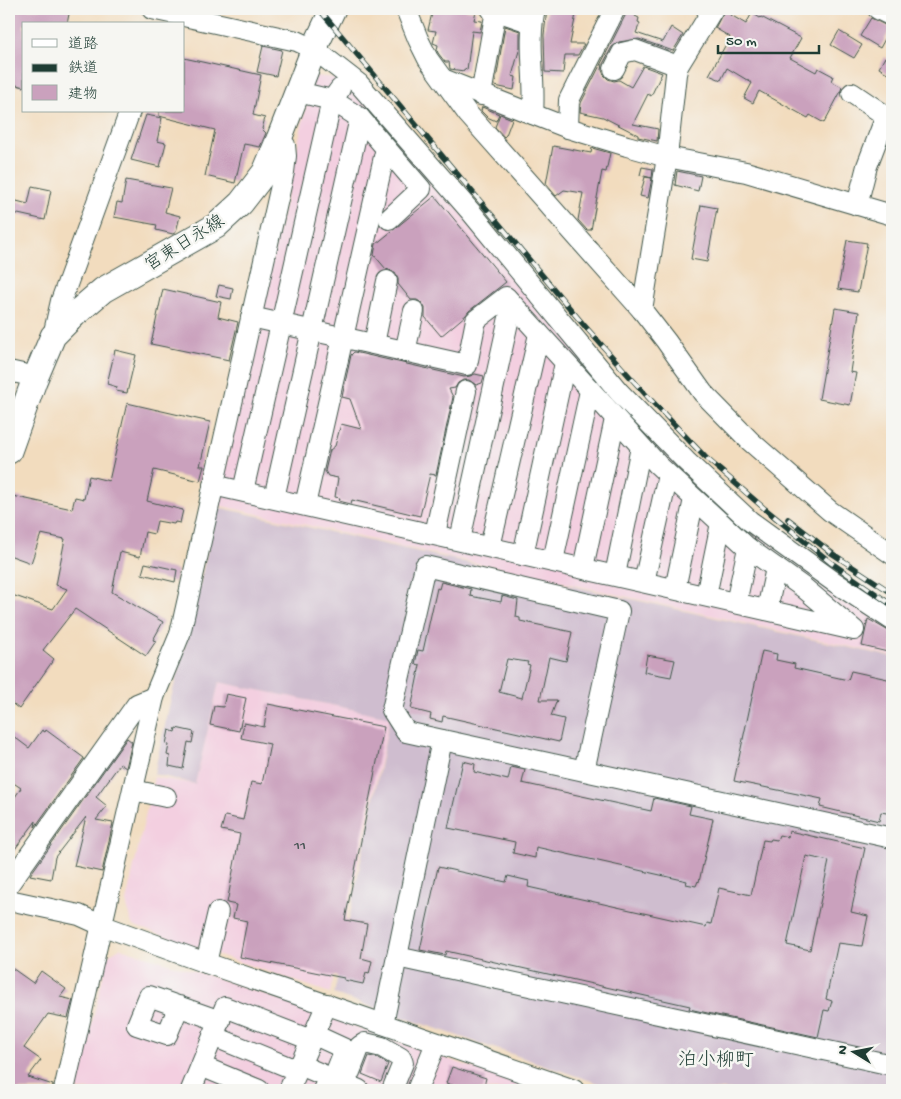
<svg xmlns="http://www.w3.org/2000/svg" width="901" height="1099" viewBox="0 0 901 1099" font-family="'Gochi Hand','Klee One',sans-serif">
<rect width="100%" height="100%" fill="#f6f6f2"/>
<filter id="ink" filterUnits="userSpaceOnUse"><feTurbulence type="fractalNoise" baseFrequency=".02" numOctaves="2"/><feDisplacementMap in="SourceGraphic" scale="10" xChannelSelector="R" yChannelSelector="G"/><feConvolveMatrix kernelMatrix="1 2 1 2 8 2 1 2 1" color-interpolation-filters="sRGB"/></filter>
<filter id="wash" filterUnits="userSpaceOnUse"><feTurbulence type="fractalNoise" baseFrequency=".0096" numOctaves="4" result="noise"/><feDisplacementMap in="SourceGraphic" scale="20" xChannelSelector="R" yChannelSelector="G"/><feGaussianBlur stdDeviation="1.12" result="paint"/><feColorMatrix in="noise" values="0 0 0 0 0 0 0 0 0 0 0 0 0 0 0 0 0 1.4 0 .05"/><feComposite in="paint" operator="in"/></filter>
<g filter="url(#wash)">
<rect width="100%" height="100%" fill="#f2dcbe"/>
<g fill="#f3cfe0">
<polygon points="313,76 336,78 361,95 638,417 892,625 892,656 217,505"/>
<polygon points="219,682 390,717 330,993 132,925 126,902 154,777 195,784"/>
<polygon points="120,948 229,982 525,1086 523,1090 76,1090 108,955"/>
</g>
<polygon fill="#cfbdcf" points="217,507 892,657 892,1090 618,1090 334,994 390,717 219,682 195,784 154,774 172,694 191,624"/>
<g id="blocks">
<g fill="#caa1bd" fill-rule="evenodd">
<polygon points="9,9 70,9 67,24 24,24 24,87 9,83"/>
<polygon points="433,9 462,9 476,11 474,20 482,21 480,32 472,31 467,70 464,69 464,71 450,69 449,62 445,62 438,53 437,50 438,45 433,43 436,31 428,30"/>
<polygon points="547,9 577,9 570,44 584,44 578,55 565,55 563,73 545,72 544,35"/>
<polygon points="627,9 637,9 635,16 639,18 638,22 640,23 636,33 663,42 671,27 683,35 673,51 639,39 619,42 612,47 603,64 602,70 604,75 608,79 614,81 619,80 631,87 643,66 662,73 651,96 648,94 633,124 658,129 657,141 638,137 638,135 603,117 580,112 581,103 626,14"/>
<polygon points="724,11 746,24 752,13 760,18 761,17 801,38 790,58 816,72 818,68 833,76 831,81 842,87 840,93 824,123 810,115 808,118 759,91 753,103 744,98 752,83 727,68 721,80 709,75 730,37 715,28"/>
<polygon points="871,18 891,28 880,48 860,36"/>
<polygon points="505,26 520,31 520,47 512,76 516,77 514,90 495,86"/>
<polygon points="839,31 862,45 854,58 831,45"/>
<polygon points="263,46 282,50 276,76 257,72"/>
<polygon points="885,57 892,62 892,76 879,68"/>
<polygon points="184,58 261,75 253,115 265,118 262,129 266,133 260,147 244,144 235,183 205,176 215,130 159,116 159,111 184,111"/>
<polygon points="482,107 499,114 496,121 487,117 481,111"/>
<polygon points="500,114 512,119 506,135 504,137 495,127"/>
<polygon points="146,115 162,118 157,141 166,143 160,167 131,160"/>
<polygon points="553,146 591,153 592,148 610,153 606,172 602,171 591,230 587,230 578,220 583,193 564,190 556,196 546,184"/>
<polygon points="642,167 653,169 652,178 640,175"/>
<polygon points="677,171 701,176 698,191 675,185"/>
<polygon points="645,177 652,178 648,198 640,196"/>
<polygon points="126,180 171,188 165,212 180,216 176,232 173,234 156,230 157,225 114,217 117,202 122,203"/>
<polygon points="32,186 51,190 45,220 9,212 9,199 28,204"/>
<polygon points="435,196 506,282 469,311 466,315 441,336 425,317 425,308 422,303 417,300 411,300 398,284 398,278 395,272 386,269 374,255 376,244"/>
<polygon points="701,205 717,208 707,262 691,259"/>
<polygon points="847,240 867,243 858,292 838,289"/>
<polygon points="219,285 233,288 231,299 216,296"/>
<polygon points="163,289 221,302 218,317 238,322 229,360 151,344"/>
<polygon points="835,308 859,312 850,372 856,373 850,405 819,399"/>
<polygon points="115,350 136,355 127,393 116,391 117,387 107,384"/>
<polygon points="354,352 464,377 470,376 475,374 484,376 482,383 476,385 469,380 463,380 458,383 455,388 449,389 453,397 436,475 430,474 420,516 352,500 351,504 339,501 340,498 335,497 338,478 328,476 325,471 330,450 335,446 341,424 361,429 350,399 342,397 351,355"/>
<polygon points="127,403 210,422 200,466 204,466 200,481 154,470 147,501 183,510 180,523 175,522 174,524 157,521 154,534 145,532 140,557 120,552 112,592 163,622 153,640 156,641 146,656 75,609 43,650 54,659 19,709 9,701 9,594 53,609 67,589 56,585 65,539 41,534 31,563 9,555 9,504 11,505 13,496 72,509 75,497 84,499 89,476 109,481"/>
<polygon points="145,563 177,570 175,582 142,574"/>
<path d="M441,582L471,589L470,596L501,602L502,596L518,600L516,617L520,618V621L572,632L566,661L549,657L540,700H557L551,716L564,719L559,742L443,716L442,722L430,719L431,714L411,709L420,665L415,664L418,650L423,651L437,588L439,589ZM507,659L528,662L527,664L530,665L522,698L499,692Z"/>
<polygon points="868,619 892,633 892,653 862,646"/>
<polygon points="762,651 777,654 776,660 795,664 794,668 848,680 851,671 892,680 892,814 881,812 879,821 820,807 822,799 734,781"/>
<polygon points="647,655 675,660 671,677 644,672"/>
<polygon points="226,694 246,698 239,731 210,725 214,706 223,707"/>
<polygon points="268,704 384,727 345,920 367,924 361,958 372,961 369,974 366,973 363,984 344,980 344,978 240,957 247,921 233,918 236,905 227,903 240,834 221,830 225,816 243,820 251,782 262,784 270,744 241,738 244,723 264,727"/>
<polygon points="176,728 194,732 192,743 188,742 183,769 169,766 170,756 167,755 169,745 166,744 169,730 175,732"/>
<polygon points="42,730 45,732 46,730 84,758 35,827 36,821 9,857 9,806 21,788 9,780 9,733 29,748"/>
<polygon points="127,738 132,742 126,768 120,764 96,797 107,806 96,820 113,823 102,872 74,866 86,817 55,857 51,879 30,875"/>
<polygon points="463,761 475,764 474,772 508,780 511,767 525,770 522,783 651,811 654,798 691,806 689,814 713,819 699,882 698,881 696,886 686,884 687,881 536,847 535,858 513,853 515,842 448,828"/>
<path d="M789,831L865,848L851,912L868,916L862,946L838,943L826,999L832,1001L829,1011L824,1010L818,1037L689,1009L690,1006L446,951L445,955L420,950L438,867L506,882L508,876L529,881L528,887L706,927L707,923L711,924L719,888L751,895L763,840L770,841L771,839L777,840L779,835L788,837ZM806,856L829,861L810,950L787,945Z"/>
<polygon points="9,966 33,983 41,971 66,989 60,997 73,1000 68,1018 48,1014 24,1048 41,1060 28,1077 53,1085 52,1090 9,1090"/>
<polygon points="369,1056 378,1058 388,1064 381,1082 362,1074"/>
<polygon points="452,1067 486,1078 483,1090 467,1090 446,1083"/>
</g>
</g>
</g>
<g filter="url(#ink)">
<use href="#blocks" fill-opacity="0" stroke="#3f5549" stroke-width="1"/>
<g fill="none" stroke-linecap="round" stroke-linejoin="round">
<g stroke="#3f5549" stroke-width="22">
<g id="minor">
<polyline points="152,9 297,41 314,49 359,84 471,212 619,392 686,461 750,521 833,581 892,620"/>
<polyline points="406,9 418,39 428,59 468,114 642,310 666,341 703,393 750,441 830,511 892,554"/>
<polyline points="491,9 532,23"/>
<polyline points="878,9 892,16"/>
<polyline points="614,69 622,53 635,50 678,66"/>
<polyline points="443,79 568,128 627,146 667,157 746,172 892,215"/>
<polyline points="298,92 332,100 340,89"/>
<polyline points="852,93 886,116 867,166 857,205"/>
<polyline points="481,95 496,10"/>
<path d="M533,114C536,79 527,42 535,9"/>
<polyline points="568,128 569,100 615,9"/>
<polyline points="642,310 667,157 676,74 678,66 713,9"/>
<polyline points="53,336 61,301 130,111"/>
<polyline points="374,344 387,281"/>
<polyline points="405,352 414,311"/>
<polyline points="9,371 36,377"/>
<polyline points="213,485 854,630 804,588 748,548 658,465 506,297 476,320 467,365 251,317"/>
<polyline points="243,491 332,100 360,118 421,189 389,219"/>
<polyline points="274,498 360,118"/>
<polyline points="305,505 386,148"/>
<polyline points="435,534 466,391"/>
<polyline points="460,540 512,304"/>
<polyline points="490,547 539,334"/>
<polyline points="523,555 565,363"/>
<polyline points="553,561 590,391"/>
<polyline points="583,568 615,419"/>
<polyline points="615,575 641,447"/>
<polyline points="644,582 668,475"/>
<polyline points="675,589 694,499"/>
<polyline points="706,596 721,523"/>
<polyline points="736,603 748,548"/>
<polyline points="767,610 776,568"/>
<polyline points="584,771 619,611 425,566 392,710 406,732 892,838"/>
<polyline points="133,790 166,797"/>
<polyline points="9,884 137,704 154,697"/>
<polyline points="9,900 79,915 101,925 206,963 574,1090"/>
<polyline points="397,957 892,1065"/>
<polyline points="206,963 218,912"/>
<polyline points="179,1006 167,1035 137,1025 149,996 220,1021"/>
<polyline points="383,1024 442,740"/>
<polyline points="213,1036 291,1068 300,1065 359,1090"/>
<polyline points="201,1066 259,1090"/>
<polyline points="350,1072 360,1046 365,1043 382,1047 401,1058 403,1063 392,1090"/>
<polyline points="64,1090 154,697 180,634 284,172 286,156 285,145 279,139"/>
<polyline points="191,1090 225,1007 311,1040 319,1037 345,1049 333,1079 326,1084 323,1090"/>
<polyline points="289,1090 327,1004"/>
<polyline points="417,1090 436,1043"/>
</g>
</g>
<g stroke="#3f5549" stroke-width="27">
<polyline id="major" points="9,451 34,381 53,336 74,315 103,290 216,226 241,203 265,172 279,139 314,49 333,9"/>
</g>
<use href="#minor" stroke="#fff" stroke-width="20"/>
<use href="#major" stroke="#fff" stroke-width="25"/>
<g stroke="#1f3d34" stroke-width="5.5">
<g id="rail">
<polyline points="319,9 583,324 647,396 705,457 765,509 830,562 892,605"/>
<polyline points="788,519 833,554 892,593"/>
</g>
</g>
<use href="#rail" stroke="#f6f6f2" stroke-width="4" stroke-dasharray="11" stroke-linecap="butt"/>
</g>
</g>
<g text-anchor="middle" stroke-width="5" stroke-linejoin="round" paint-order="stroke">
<g font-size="15" fill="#4a5656">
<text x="300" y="849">11</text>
</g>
<g font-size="18" fill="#1f3d34" stroke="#f6f6f2">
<text transform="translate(184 242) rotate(-32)" y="6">宮東日永線</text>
</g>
<g font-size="19" fill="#1f3d34" stroke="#f6f6f2">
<text x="716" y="1065">泊小柳町</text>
</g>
</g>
<rect width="901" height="1099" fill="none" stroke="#f6f6f2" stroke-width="30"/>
<rect x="22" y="22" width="162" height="90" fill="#f6f6f2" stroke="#a0aca6"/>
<rect x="32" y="39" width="25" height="8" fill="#ffffff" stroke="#a0aca6"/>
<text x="68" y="48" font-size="15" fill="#1f3d34">道路</text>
<rect x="32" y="64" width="25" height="8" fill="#1f3d34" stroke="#a0aca6"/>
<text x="68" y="72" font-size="15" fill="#1f3d34">鉄道</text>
<rect x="32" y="85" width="25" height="15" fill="#caa1bd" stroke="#a0aca6"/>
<text x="68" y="98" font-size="15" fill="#1f3d34">建物</text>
<g transform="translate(854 1052) rotate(280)" stroke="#f6f6f2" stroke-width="4" paint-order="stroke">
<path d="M0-4L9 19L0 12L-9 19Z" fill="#1f3d34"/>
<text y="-8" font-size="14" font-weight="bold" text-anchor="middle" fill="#1f3d34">N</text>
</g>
<path d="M718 45v8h101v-8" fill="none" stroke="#1f3d34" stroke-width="2.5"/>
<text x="726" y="45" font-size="15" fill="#1f3d34" stroke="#f6f6f2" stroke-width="4" paint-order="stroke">50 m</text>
</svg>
